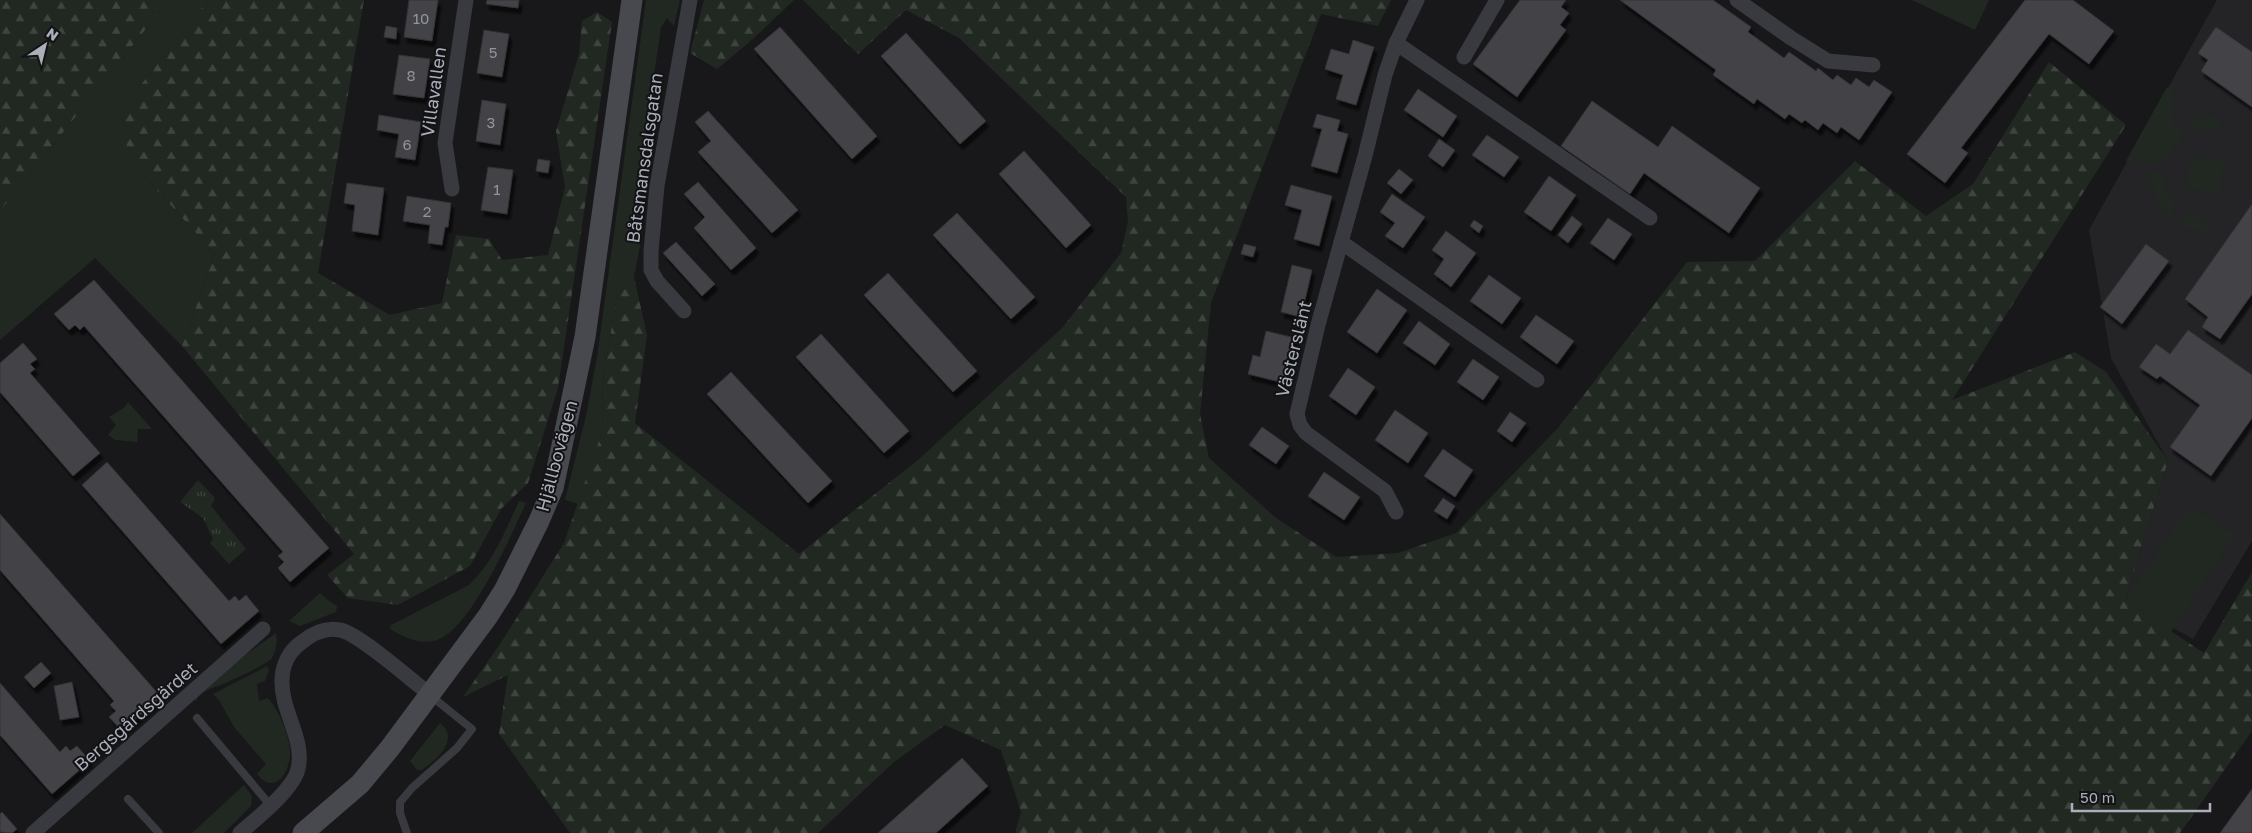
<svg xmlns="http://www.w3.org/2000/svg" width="2252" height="833" viewBox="0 0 2252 833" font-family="'Golos Text',sans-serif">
<defs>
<pattern id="forest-firs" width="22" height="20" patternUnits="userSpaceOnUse" patternTransform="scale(1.25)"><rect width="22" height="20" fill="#202821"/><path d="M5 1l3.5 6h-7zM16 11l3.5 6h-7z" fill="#3e453f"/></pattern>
<pattern id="park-tufts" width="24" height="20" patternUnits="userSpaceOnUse" patternTransform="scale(1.25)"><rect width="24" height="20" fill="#202821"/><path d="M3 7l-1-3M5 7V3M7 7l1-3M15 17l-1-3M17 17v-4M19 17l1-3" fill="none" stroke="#3e453f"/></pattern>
<filter id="shadow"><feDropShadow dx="3" dy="5.5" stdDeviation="1" flood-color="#0009"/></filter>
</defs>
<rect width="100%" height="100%" fill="#18181a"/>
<polygon fill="#242427" points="2217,0 2252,0 2252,541 2193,639 2125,601 2168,461 2111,358 2089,230"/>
<g fill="#202821">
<polygon points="169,0 208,0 140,86 130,160 215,254 182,346 95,258 0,340 0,211"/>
<polygon points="646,0 680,0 674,26 667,18 661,27 637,192 642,235 634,277 617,294 603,380 602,432 578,504 565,500 586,416 597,357"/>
<polygon points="1912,0 1989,0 1975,30"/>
<polygon points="2167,87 2174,92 2172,125 2182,126 2181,139 2171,149 2164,165 2155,164 2155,162 2149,161 2148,164 2126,161"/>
<polygon points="2215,116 2220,119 2218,130 2208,129 2192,132 2193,119"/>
<polygon points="2191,156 2224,161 2219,193 2187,188"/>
<polygon points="2162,171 2164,187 2174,203 2172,219 2161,208 2148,174"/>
<polygon points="2183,211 2195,217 2207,220 2208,231 2194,230 2182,224"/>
<polygon points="128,402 152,429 138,429 137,442 115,440 108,435 116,425 109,417 125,407"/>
<path d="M519,501L526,503C511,535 471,629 437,640C420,645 405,638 390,629L391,625L469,585C494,561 505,531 519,501Z"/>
<polygon points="2189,505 2235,535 2171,632 2125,601"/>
<polygon points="320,593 329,601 337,606 336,612 300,626 289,621"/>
<path d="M276,633C278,641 276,653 271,659C265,665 231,681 221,685C212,688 200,691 196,701L193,697L198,689Z"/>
<path d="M267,666L269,670L265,681L257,684L259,701L268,698C279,711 288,732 290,749C292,769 276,798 257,774L266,764L234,727L219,700L213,694Z"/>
<path d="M440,723C461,740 435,760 422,770H417L410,761Z"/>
<polygon points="244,785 252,796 251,806 224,833 192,833"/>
</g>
<g fill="url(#forest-firs)">
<polygon points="0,0 169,0 0,211"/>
<polygon points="208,0 364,0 318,273 390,315 442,303 456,235 489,239 502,260 548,255 565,187 556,131 579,54 582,21 597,12 612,22 558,388 528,483 501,509 470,566 398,605 348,598 327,575 354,554 182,346 215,254 130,160 121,122 140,86"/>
<polygon points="704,0 794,0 753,39 717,69 690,53"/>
<polygon points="803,0 1391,0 1378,26 1321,14 1211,303 1200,414 1209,458 1276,518 1336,557 1398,553 1456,533 1558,428 1687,262 1755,261 1855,161 1926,216 1973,184 2049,62 2126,125 1952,400 2075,352 2106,372 2168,461 2125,601 2204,653 2252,572 2252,731 2180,833 1015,833 1021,812 1001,750 945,725 894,762 818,833 570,833 499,734 508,675 463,697 500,644 564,543 602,432 603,380 617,294 634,277 647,335 635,423 799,554 918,460 1062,328 1121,253 1128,221 1126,197 959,38 906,10 858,54"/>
</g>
<polygon fill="url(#park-tufts)" points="198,480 215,498 211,506 246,549 229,564 210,543 213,539 203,518 180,502"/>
<g fill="#424347" stroke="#323236" filter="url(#shadow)">
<polygon points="409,0 438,0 432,41 404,37"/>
<polygon points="487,0 519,0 518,8 486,4"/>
<polygon points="1520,0 1566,0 1561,7 1569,13 1560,25 1566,30 1517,97 1473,64"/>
<polygon points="1620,0 1713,0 1751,27 1748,32 1784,58 1789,52 1816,71 1818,68 1833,80 1837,75 1851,85 1856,78 1869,87 1874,80 1892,92 1859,140 1841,127 1837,133 1823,123 1818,130 1805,120 1802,123 1789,114 1785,119 1757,99 1754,104 1713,75 1716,70"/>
<polygon points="2025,0 2073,0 2114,31 2089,64 2049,34 1961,148 1968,153 1945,183 1907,154"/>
<polygon points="386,26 397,28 396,39 384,37"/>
<polygon points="780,27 877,136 852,159 754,49"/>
<polygon points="2216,27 2252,52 2252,107 2201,71 2208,60 2198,53"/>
<polygon points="484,30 509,34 502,77 477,73"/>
<polygon points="906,33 986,121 960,144 881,56"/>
<polygon points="1353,40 1374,47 1356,105 1336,99 1343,75 1325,69 1331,49 1349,54"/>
<polygon points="399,55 430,59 424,98 393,94"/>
<polygon points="1418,89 1457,116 1443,137 1404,110"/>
<polygon points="482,100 506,104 500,145 476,141"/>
<polygon points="1592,101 1658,147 1672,126 1760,188 1729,233 1644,173 1630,194 1561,146"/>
<polygon points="708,111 798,210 772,233 698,152 711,141 695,122"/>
<polygon points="1317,114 1340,120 1337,131 1348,134 1337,173 1311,166 1322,129 1313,127"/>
<polygon points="379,115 421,122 415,160 395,157 399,134 377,130"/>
<polygon points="1487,135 1519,157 1504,177 1472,155"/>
<polygon points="1439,139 1455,150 1443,167 1428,156"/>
<polygon points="1024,151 1091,225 1066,248 999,174"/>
<polygon points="538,159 550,161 548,173 536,171"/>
<polygon points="488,167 513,170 507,214 481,210"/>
<polygon points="1399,169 1413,180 1401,194 1387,183"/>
<polygon points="1549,176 1576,195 1551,231 1524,212"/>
<polygon points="698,182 756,248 731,270 694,228 705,217 684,194"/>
<polygon points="347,183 384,188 378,235 352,231 355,205 344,203"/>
<polygon points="1291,185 1332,196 1319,246 1294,239 1302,210 1285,205"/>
<polygon points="1392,194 1425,217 1403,248 1385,236 1395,223 1380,212"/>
<polygon points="407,196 451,203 448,227 445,227 442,245 428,243 430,225 403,221"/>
<polygon points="2252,204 2252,294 2220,339 2202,327 2208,317 2185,299"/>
<polygon points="957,213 1035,297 1011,319 933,235"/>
<polygon points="1572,216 1582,224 1568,243 1558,235"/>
<polygon points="1608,218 1632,234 1614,260 1590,243"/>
<polygon points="1474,220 1483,226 1479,233 1470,226"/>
<polygon points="1446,231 1476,253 1451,287 1434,274 1444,259 1432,250"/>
<polygon points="676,242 715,284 702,296 663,253"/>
<polygon points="1244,244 1256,247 1253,257 1241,254"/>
<polygon points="2146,244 2169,261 2122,324 2100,307"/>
<polygon points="1292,265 1312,270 1301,317 1281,312"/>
<polygon points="888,273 977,371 953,392 864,295"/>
<polygon points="1489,275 1521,298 1502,324 1470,301"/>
<polygon points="94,280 329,548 290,582 278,568 284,562 278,556 283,552 84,326 80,330 75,325 69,330 54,314"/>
<polygon points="1377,289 1407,310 1377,353 1347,332"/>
<polygon points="1536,315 1574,341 1557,364 1520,337"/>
<polygon points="1419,321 1450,344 1435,365 1403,343"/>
<polygon points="2188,330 2252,375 2252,418 2211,476 2170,447 2200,405 2160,376 2157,379 2139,367 2156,344 2170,354"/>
<polygon points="1266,331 1295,338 1284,383 1248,374 1253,355 1260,357"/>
<polygon points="821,334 909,431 884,453 796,357"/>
<polygon points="23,343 37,359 30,364 35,369 30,373 100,453 73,476 0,392 0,363"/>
<polygon points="1473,359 1499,377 1483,400 1457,382"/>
<polygon points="1348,368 1375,387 1356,415 1329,396"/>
<polygon points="731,372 832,481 808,503 707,394"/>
<polygon points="1395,410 1428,433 1408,463 1375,440"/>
<polygon points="1510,412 1526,423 1512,442 1497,431"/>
<polygon points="1262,427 1289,446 1276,464 1249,445"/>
<polygon points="1443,449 1473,470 1455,497 1424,476"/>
<polygon points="107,462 229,601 235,596 239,601 246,595 259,611 221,644 82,485"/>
<polygon points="1324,472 1360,497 1344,520 1308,496"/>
<polygon points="1443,498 1455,506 1447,519 1434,511"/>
<polygon points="0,514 161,697 122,731 109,717 116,711 110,705 114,701 0,570"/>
<polygon points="41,662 51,673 34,688 24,677"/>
<polygon points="72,682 79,717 60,720 54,686"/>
<polygon points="0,683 60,752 66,746 70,751 77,746 90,761 52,794 0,735"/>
<polygon points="962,758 988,786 936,833 878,833"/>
<polygon points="2252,789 2252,833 2220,833"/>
<polygon points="2,812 17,829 12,833 0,832 0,814"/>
</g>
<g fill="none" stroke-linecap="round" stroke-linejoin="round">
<g stroke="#393a3f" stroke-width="8">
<polyline points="197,718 270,805"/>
<polyline points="128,799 159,833"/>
<polyline points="407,833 400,813 400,802 412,788 457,748 472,729 431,696"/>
</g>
<g stroke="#393a3f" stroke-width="15">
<polyline points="1737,0 1791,38 1828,61 1873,65"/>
<polyline points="1396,43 1650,218"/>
<polyline points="1464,57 1497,0"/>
<polyline points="452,189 445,143 466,0"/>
<polyline points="1341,242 1537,380"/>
<polyline points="684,311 657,281 651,270 651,251 657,186 690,0"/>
<polyline points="1396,512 1385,491 1306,433 1300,425 1297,414 1318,325 1365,156 1385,75 1396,43 1417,0"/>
<polyline points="33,833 263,629"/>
<path d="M240,833C256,819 293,790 298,769C305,739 281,711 282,681C282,665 289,651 302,642C313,633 326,627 340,630C358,633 413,681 429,694"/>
</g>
<polyline stroke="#47494f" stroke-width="21" points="303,833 360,784 390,748 488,616 505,589 539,521 553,488 585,337 632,0"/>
</g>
<g text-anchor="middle" stroke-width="4" stroke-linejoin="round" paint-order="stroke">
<g font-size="15" fill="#90949d">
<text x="421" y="24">10</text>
<text x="493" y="58">5</text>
<text x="411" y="81">8</text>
<text x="491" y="128">3</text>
<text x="407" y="150">6</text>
<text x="497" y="195">1</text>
<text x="427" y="217">2</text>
</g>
<g font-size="18" fill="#aaafba" stroke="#131315">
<text transform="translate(434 92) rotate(-82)" y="6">Villavallen</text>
<text transform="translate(645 158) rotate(-82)" y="6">Båtsmansdalsgatan</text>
<text transform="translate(1294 349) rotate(-76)" y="6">Västerslänt</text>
<text transform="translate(557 456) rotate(-75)" y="6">Hjällbovägen</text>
<text transform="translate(136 717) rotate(-41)" y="6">Bergsgårdsgärdet</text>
</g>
</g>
<g transform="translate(45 45) rotate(35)" stroke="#131315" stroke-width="4" paint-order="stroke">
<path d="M0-4L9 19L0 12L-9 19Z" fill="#aaafba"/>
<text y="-8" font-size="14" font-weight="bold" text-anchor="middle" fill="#aaafba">N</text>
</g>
<path d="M2072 803v8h138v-8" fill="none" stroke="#aaafba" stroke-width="2.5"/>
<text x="2080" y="803" font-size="15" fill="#aaafba" stroke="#131315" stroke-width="4" paint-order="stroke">50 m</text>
</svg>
